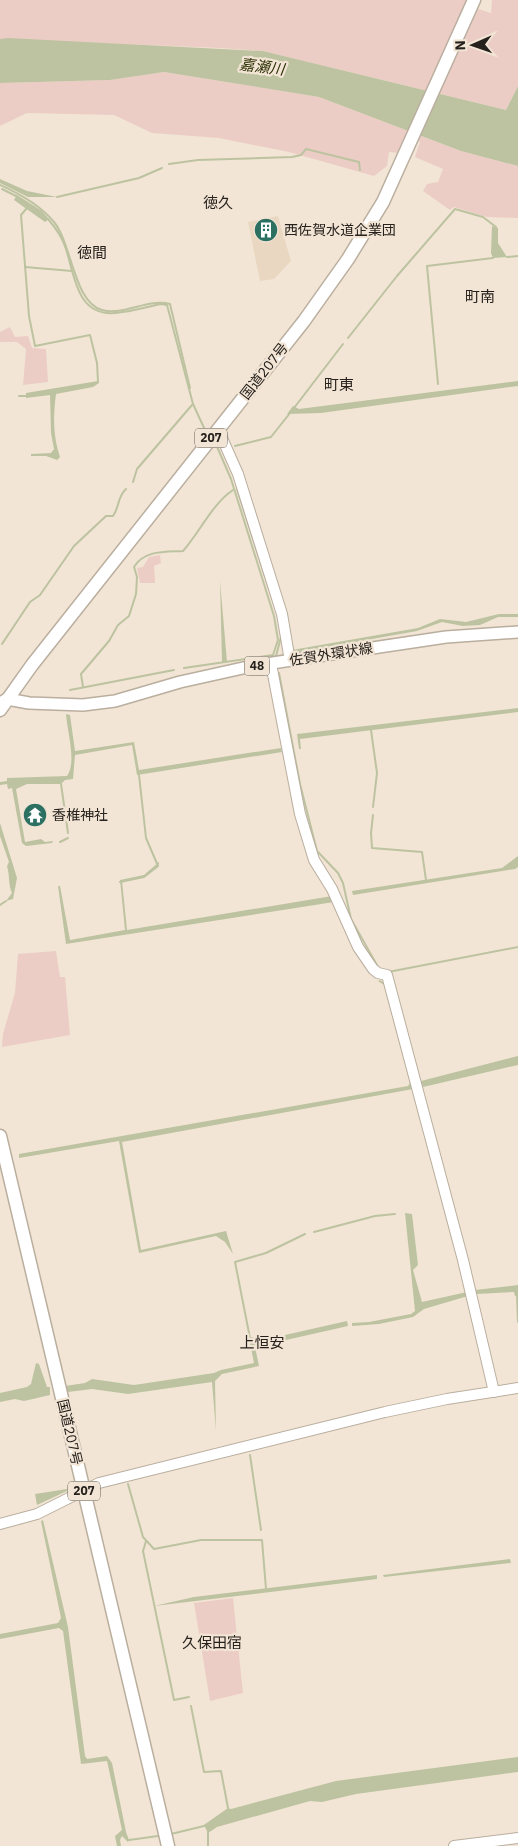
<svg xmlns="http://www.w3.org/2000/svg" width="518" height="1846" viewBox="0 0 518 1846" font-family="'IBM Plex Sans','Noto Sans JP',sans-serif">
<rect width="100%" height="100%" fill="#f2e5d5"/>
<polygon fill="#e9d7c2" points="278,216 291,261 274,279 260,281 248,222"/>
<g fill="#eccdc6">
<polygon points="0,0 468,0 466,5 491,13 492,0 518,0 518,86 506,110 263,51 219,48 0,39"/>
<polygon points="164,72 319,97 461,151 518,166 518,218 487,217 454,207 450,210 423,191 427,184 438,182 443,169 415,157 420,142 407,136 399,153 389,152 387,166 374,176 289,152 219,138 152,133 114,115 27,113 0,126 0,83 110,80"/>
<polygon points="10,327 15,337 28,336 32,348 46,349 48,382 23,385 26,349 17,342 0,342 0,332"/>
<polygon points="160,555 161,563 154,566 155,583 140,583 137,568 143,567 149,557"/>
<polygon points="56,951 60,977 65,977 70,1035 2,1047 3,1034 15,993 18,954"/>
<polygon points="233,1598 243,1693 210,1701 194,1603"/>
</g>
<g fill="#bdc3a0">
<polygon points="8,38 263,51 506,110 518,86 518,166 461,151 319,97 164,72 110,80 0,83 0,39"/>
<polygon points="0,179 27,191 57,197 28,197 0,183"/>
<polygon points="17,195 42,211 49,219 45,222 14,200"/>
<polygon points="492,226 498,228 498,243 507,257 493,258 491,253"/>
<path d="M98,381L99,383L93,387L56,394C53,416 53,436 60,457L57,460L46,456H31V454L51,453L54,449L51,433L50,395L26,398V393Z"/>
<polygon points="518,381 518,386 321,413 287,414 293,406 299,409"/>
<polygon points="220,581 227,662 222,662"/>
<polygon points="499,614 518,614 518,617 498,617 480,625 463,626 442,622 417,631 293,653 292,650 418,628 440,619 466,622"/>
<polygon points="518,708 518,712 300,739 301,749 299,749 297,734"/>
<path d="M66,714L70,715L75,751L134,742L139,770L281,748L282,752L137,775L132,745L75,755L73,779L65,780L61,784H27L16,789L25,842L41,839L45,842L53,841L52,843L26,846L22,843L12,788L8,789L7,784L0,785V782L7,781V778L67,776C77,762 67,731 66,714Z"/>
<path d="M0,823L17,878L13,899L6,901L12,893C8,884 10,876 7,866L9,862L0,836Z"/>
<polygon points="518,856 518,867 515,869 353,895 352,891 502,868"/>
<polygon points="159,862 159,864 144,877 122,881 127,930 332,896 334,902 66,944 58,886 60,886 70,940 125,930 120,880 144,875"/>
<polygon points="380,980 384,983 413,1089 122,1142 141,1250 226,1231 233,1254 225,1242 216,1236 139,1253 119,1141 19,1158 19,1154 408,1086 410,1083 384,985 378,981"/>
<polygon points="518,1056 518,1065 423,1087 421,1081"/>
<polygon points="405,1213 412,1214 418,1265 413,1270 422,1302 467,1292 468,1296 424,1309 413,1317 379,1324 352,1326 352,1323 369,1322 411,1314 415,1311"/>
<polygon points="518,1285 518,1296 515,1296 514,1292 476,1294 475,1290"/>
<polygon points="347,1321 348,1326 255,1347 259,1366 222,1374 215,1381 216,1431 212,1382 128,1394 92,1389 68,1392 65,1386 85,1383 92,1379 134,1385 214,1373 221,1370 254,1363 249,1338 253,1337 254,1342"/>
<polygon points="36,1363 39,1364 47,1387 50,1387 50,1395 24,1401 15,1399 0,1402 0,1393 27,1387 31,1384"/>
<polygon points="67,1489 67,1491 37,1505 35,1494"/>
<polygon points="43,1520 68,1627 85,1756 87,1759 107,1756 112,1763 126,1832 129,1840 128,1842 122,1836 120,1840 121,1846 117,1846 115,1836 122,1830 107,1761 81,1764 63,1631 59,1628 0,1639 0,1634 58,1623 61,1618 41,1521"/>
<polygon points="510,1559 511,1563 384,1577 383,1575"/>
<polygon points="377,1575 377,1579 154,1606 194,1597"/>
<polygon points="518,1757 518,1772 356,1794 322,1802 310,1801 217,1827 208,1833 205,1827 201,1827 228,1808 231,1809 336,1781"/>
</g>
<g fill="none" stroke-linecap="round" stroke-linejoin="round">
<g stroke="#bdc3a0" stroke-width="2">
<polyline points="169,164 198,160 292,157 301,155 306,149 359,162 360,170"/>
<path d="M0,185C20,194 40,205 54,222C72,244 74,303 102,310C124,316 148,298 170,304L190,388"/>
<polyline points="2,189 18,197"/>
<polyline points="57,197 139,178 162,168"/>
<polyline points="27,208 21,215 29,316 35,346 90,335 97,363 98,382"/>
<path d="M48,219C55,227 63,239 66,249C75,277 77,316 115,313C131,312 146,307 161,304L167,305L193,404L205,430"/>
<polyline points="507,257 518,256"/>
<polyline points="25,267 72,271"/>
<polyline points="348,338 397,276 455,209 483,217 496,227"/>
<polyline points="438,384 427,266 493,258"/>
<polyline points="19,396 26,396"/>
<polyline points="294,408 343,344"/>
<polyline points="235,446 271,437 290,413"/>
<polyline points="133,482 137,469 192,405"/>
<polyline points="237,489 269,589"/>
<path d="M2,644L30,602L40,595L74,546L106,516H113C120,506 117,497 126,489"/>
<polyline points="276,656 281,637"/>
<polyline points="184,668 273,655 278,640 274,616 231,479 215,442"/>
<polyline points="279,673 300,784 317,851 338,873 343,883 351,919 378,967"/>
<path d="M83,687L81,674L109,641L118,625L129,616L136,594L137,577L134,567C144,550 165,552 183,551C200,532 212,504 233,490"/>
<polyline points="70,690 174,670"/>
<polyline points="371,730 377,773 373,807"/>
<polyline points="61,784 68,833"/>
<polyline points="373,815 371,833 372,848 422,852 426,880"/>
<polyline points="60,842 68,838"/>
<polyline points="120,882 144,877 158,866 146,838 139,775"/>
<polyline points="0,905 6,901"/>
<polyline points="388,972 518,947"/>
<polyline points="314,1232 375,1216 395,1214"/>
<polyline points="517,1296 518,1322"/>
<polyline points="250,1338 235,1262 266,1253 305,1234"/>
<polyline points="250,1455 261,1530"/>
<polyline points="128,1484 143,1537 154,1549 201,1540 262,1540 266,1589"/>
<polyline points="146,1541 143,1551 174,1700 189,1697"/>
<polyline points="191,1706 204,1772 221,1771 228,1808"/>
<polyline points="171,1834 204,1826"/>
<polyline points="129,1840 158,1836"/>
<polyline points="208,1846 208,1831"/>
</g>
<g stroke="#baae9f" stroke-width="12">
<g id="secondary">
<polyline points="218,429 238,474 282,614 290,661"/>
<polyline points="271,664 300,814 314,860 332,889 358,947 373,969 378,973 387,975 463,1260 494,1392"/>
<polyline points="0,1524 37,1514 99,1483 385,1412 447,1399 518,1388"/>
<polyline points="454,1846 518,1838"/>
</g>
</g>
<g stroke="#baae9f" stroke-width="14">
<polyline id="primary" points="2,702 7,699 29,703 83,705 115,701 180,682 252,666 446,637 518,632"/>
</g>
<g stroke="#baae9f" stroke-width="15">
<g id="highway">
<polyline points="0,710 32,665 304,321 348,259 383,202 474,0"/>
<polyline points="0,1136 168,1846"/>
</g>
</g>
<use href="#secondary" stroke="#fff" stroke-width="10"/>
<use href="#primary" stroke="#fff" stroke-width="11"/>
<use href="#highway" stroke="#fff" stroke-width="12"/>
</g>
<defs>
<g id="building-disc" transform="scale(1.25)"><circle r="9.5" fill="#2c7062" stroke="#f2e5d5"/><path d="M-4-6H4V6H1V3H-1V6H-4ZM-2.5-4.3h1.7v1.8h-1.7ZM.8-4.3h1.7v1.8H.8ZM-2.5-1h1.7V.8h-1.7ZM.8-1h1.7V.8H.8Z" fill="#fff"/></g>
<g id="temple-disc" transform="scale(1.25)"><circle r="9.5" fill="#2c7062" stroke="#f2e5d5"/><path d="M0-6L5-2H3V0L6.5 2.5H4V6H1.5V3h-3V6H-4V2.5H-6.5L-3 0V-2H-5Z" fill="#fff"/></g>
</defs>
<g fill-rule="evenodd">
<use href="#building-disc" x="266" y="230"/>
<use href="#temple-disc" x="35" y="815"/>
</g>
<g text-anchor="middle" stroke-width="4.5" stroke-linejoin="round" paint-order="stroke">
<g fill="#f2e5d5" stroke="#635c54" stroke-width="1">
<rect x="195" y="428.5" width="32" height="19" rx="4"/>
<rect x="244.5" y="656.5" width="25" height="19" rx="4"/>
<rect x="68" y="1481.5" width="32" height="19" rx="4"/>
</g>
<g font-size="12" font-weight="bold" fill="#26211c">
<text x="211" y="442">207</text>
<text x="257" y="670">48</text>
<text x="84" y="1495">207</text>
</g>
<g font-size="14" fill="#26211c" stroke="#f2e5d5" text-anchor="start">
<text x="284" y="235">西佐賀水道企業団</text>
<text x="52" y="820">香椎神社</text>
</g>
<g font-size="14" fill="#26211c" stroke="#f2e5d5">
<text transform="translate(264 371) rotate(-52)" y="5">国道207号</text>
<text transform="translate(331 654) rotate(-9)" y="5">佐賀外環状線</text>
<text transform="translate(70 1432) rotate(77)" y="5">国道207号</text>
</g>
<g font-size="15" font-style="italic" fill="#2d3106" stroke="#f2e5d5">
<text transform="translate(262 67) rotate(7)" y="5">嘉瀬川</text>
</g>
<g font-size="15" fill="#26211c" stroke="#f2e5d5">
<text x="218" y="208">徳久</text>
<text x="92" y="258">徳間</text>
<text x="480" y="302">町南</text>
<text x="339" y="390">町東</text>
<text x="262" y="1348">上恒安</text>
<text x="212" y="1648">久保田宿</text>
</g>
</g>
<g transform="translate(473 45) rotate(268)" stroke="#f2e5d5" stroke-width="4" paint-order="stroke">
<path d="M0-4L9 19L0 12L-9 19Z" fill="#26211c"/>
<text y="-8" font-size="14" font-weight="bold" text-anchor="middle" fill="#26211c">N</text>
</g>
</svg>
